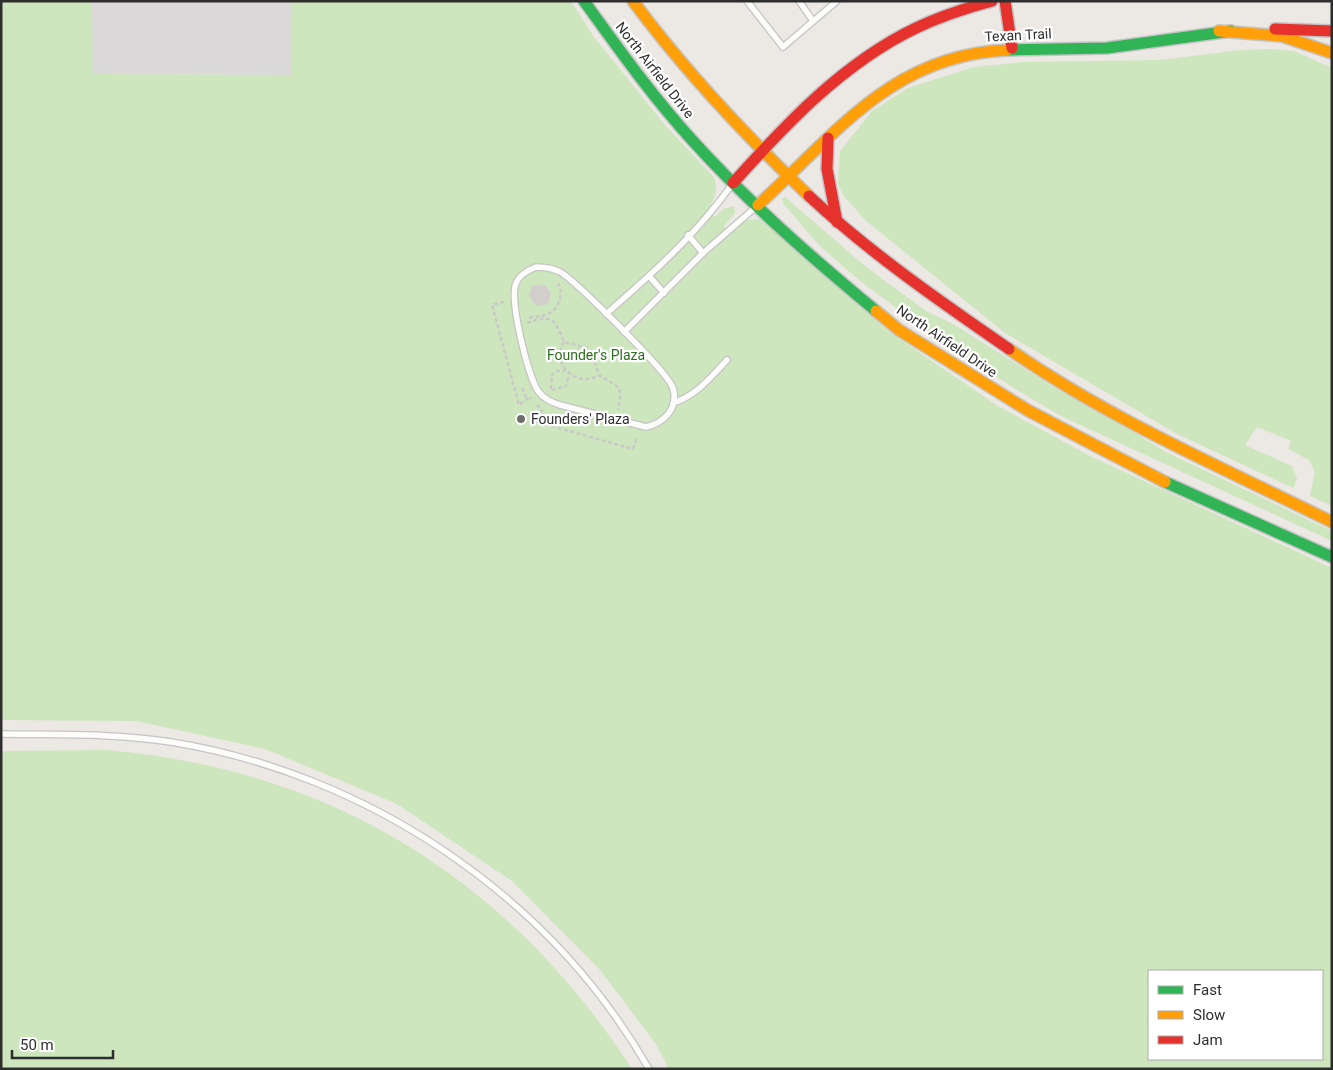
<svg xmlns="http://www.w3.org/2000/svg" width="1333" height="1070" viewBox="0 0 1333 1070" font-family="Roboto,sans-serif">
<rect width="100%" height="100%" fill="#ece8e4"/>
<polygon fill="#dcd9db" points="92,1 291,1 291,75 92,74"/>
<g fill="#cee6be" fill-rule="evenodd">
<path d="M1,1H92L93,74L291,75V1H571L594,37L665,125L713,176C720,188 714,199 708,210L715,217L723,209L734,206L735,213L724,226L731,233L746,220L761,219L888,331L998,406L1090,456L1332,568V1069H669L656,1044L600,970L512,881L397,804L265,749L136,721L1,720ZM1149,971H1322V1059H1149Z"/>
<polygon points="1269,49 1294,51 1332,68 1332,506 1310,496 1315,472 1309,460 1288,449 1291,441 1257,427 1245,445 1292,466 1297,479 1293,488 1177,434 1005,333 865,220 843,195 838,184 840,151 872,111 908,88 974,67 1022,62 1160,60 1240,50"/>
<polygon points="785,197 865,266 926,311 955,325 1050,385 1111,418 1166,452 1332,531 1332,541 1061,416 1017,390 938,339 860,281 819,245 783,203 782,199"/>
<path d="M106,750C332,769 508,879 632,1069H1V751Z"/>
</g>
<polygon fill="#d1cecb" points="545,285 551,293 548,304 536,306 529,296 532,286"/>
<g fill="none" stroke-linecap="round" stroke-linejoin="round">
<g stroke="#c5c4c5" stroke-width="8">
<g id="lane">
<polyline points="747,1 783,47 837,1"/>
<polyline points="799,1 813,21"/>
<polyline points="688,235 703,253"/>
<path d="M536,267C546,267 554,268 562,273C580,286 667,371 673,388C679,408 664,423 646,427L560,405C551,402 544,399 538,391C528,376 509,300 516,283C520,274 528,270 536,267Z"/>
<polyline points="649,276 664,293"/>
<path d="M606,314C651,275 698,233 733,183"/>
<polyline points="624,332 703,253 757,206"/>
<path d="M673,403C697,395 710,378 727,360"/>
<path d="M1,734C58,735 115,733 171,742C368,774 549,895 649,1069"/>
</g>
</g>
<g stroke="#c5c4c5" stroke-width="14">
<g id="fast">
<path d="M584,1C618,48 652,96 692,140C748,202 811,257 876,311"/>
<polyline points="1007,50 1107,48 1231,31"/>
<polyline points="1165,482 1332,557"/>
</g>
</g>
<g stroke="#c5c4c5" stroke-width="14">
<g id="slow">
<path d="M633,1C685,71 746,136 809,196"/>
<polyline points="1219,31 1282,36 1332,53"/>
<path d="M758,205C836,134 892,55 1007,50"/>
<polyline points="876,311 899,330 1029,411 1165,482"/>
<path d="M1009,349C1109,419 1223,468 1332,522"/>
</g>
</g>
<g stroke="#c5c4c5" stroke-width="14">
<g id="jam">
<polyline points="1005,1 1012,48"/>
<polyline points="1275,29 1332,31"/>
<polyline points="828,138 827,169 837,222"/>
<path d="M733,183C786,124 843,63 916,28C941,16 966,8 992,1"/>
<path d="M809,196C870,253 941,302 1009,349"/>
</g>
</g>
<g stroke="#c9c9c8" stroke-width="2.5" stroke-dasharray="4 2.5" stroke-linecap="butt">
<polyline points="504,302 492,305 519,405 530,397 531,399"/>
<path d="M529,318C534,316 540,317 546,315C559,310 564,295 558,283"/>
<path d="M527,323C551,314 555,318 564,342L588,348L592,353L599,375C618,388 624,383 618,410"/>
<path d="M564,342C550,364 577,389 599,375"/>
<polyline points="522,388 527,399"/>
<polyline points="551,389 552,375 557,371 565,371"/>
<polyline points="552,390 566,386 569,375"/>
<polyline points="537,405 542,410 534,421 633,449 637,437"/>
<polyline points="539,414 551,417"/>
</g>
<use href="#lane" stroke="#fcfcfb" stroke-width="5.5"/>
<use href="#fast" stroke="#30b455" stroke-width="11"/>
<use href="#slow" stroke="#ff9f0a" stroke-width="11"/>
<use href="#jam" stroke="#e5322d" stroke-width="11"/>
</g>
<circle fill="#706f6e" stroke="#fff" stroke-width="2" cx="521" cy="419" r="5"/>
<g text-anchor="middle" stroke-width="4.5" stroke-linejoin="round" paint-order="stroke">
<g font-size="14" fill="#2e2e2e" stroke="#fff">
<text transform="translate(1018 35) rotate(-3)" y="5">Texan Trail</text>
<text transform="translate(655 70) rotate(52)" y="5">North Airfield Drive</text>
<text transform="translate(947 341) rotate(34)" y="5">North Airfield Drive</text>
</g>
<g font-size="14" fill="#2c6e1b" stroke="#fff">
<text x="596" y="360">Founder's Plaza</text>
</g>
<g font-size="14" fill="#2e2e2e" stroke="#fff" text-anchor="start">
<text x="531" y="424">Founders' Plaza</text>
</g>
</g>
<rect width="1333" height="1070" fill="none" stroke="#2e2e2e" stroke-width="5"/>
<rect x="1148" y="970" width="175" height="90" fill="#ffffff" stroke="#ababab"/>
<rect x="1158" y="986" width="25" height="8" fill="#30b455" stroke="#ababab"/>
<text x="1193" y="995" font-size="15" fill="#2e2e2e">Fast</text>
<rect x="1158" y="1011" width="25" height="8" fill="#ff9f0a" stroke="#ababab"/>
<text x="1193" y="1020" font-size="15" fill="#2e2e2e">Slow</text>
<rect x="1158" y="1036" width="25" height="8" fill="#e5322d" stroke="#ababab"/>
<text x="1193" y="1045" font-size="15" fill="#2e2e2e">Jam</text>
<path d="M12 1050v8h101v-8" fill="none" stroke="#2e2e2e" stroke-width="2.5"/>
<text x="20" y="1050" font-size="15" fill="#2e2e2e" stroke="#ffffff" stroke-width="4" paint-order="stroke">50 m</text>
</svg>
